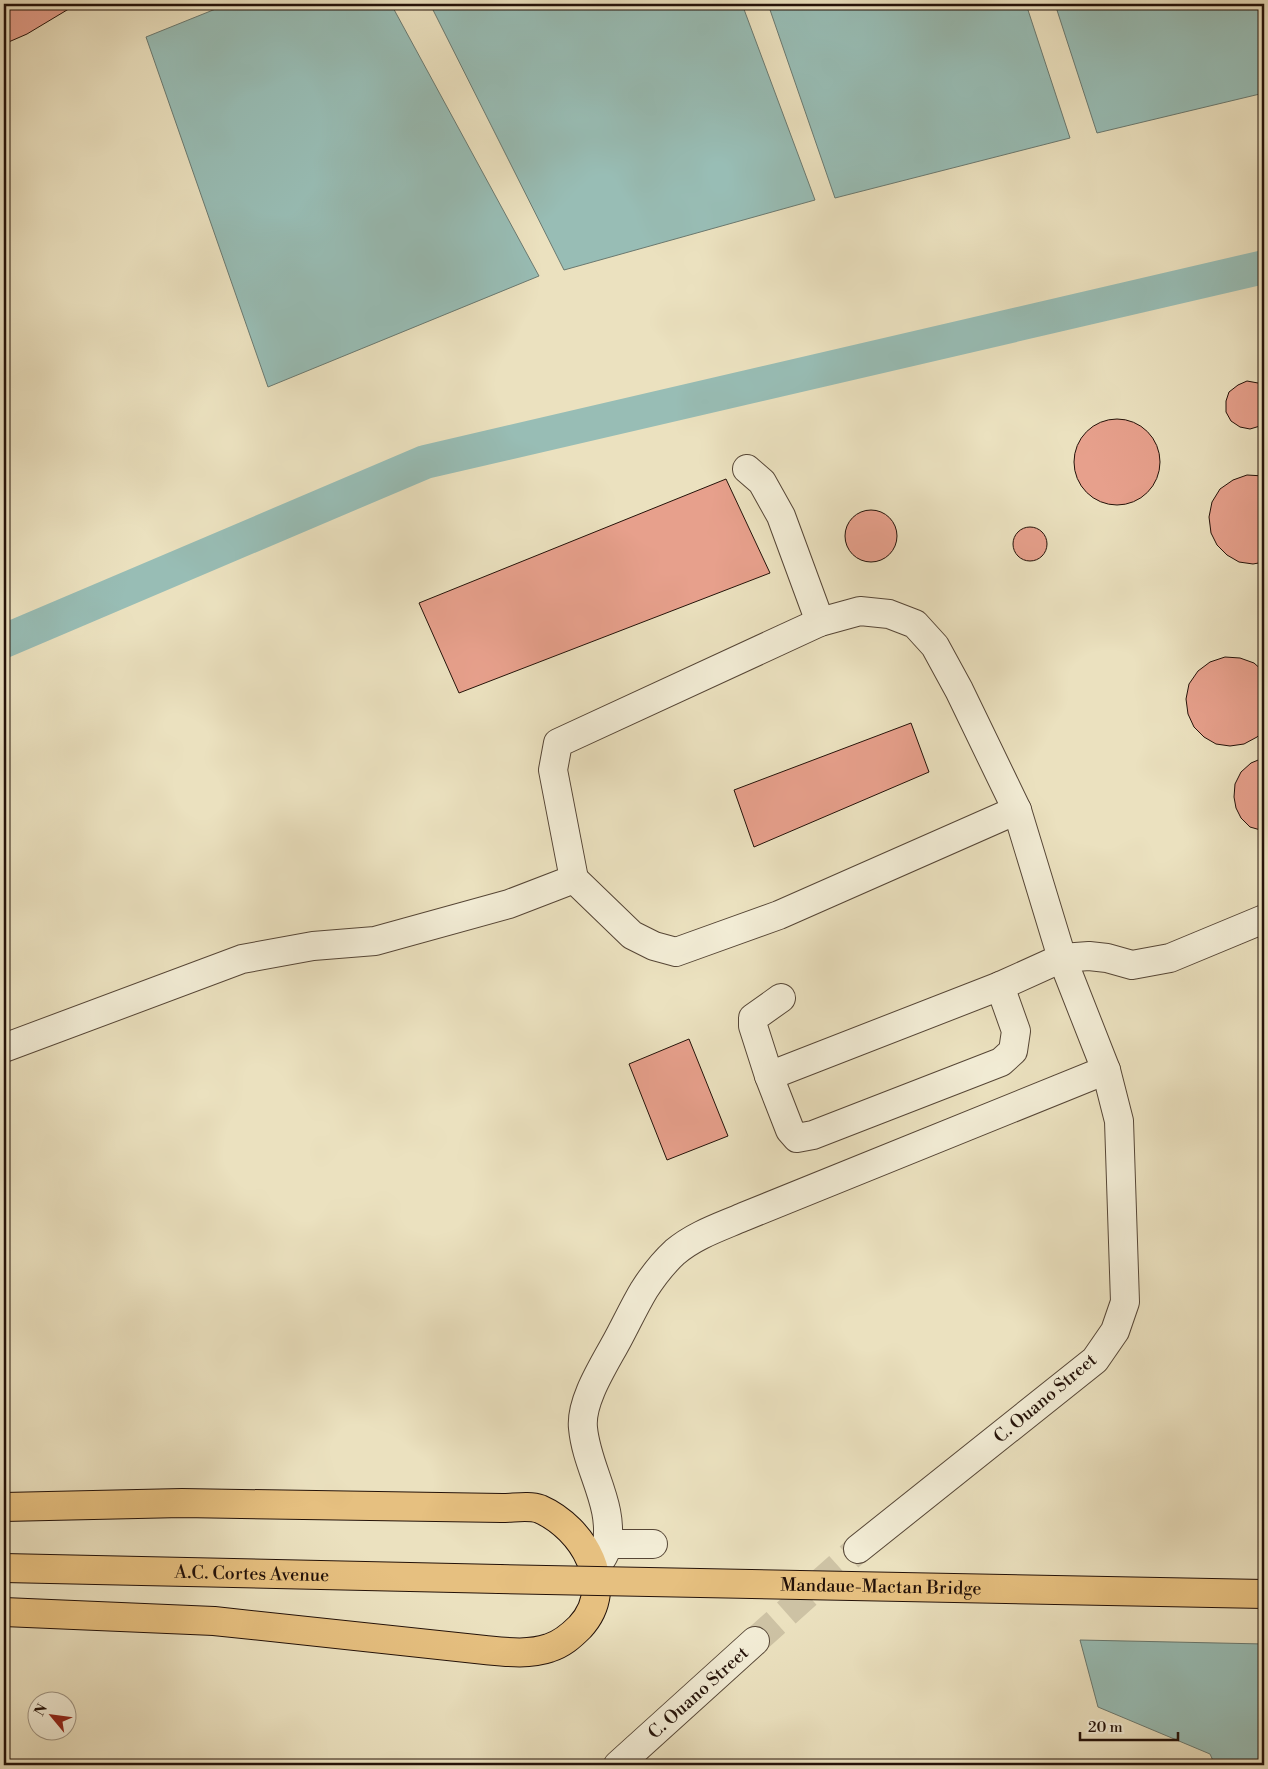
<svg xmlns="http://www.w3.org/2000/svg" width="1268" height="1769" viewBox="0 0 1268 1769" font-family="'Libre Bodoni',serif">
<rect width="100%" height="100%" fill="#ebe1bf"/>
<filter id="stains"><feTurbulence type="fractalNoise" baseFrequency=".004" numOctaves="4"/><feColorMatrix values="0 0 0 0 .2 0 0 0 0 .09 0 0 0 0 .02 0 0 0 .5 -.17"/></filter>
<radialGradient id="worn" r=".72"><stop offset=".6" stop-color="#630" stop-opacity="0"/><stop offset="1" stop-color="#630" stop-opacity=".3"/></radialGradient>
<g fill="#98bdb5" stroke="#6a7970">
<polygon points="228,4 391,4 539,276 268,387 146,37"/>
<polygon points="430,4 742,4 815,200 564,270"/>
<polygon points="768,4 1026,4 1070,138 835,198"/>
<polygon points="1055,4 1264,4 1264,93 1097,133"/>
<polygon points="1080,1640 1264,1644 1264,1765 1215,1765 1210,1754 1098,1707"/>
</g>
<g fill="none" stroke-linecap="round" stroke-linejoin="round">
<polyline stroke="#98bdb5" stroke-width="34" points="4,641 425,462 1264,267"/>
</g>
<g fill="#e7a08c" stroke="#241209">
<polygon points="4,4 77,4 27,34 4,44"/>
<polygon points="1247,381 1258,383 1264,387 1264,422 1260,426 1250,429 1240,427 1231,421 1226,412 1226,401 1229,392 1238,385"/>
<circle cx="1117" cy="462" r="43"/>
<polygon points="1247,475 1264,476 1264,562 1253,564 1239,562 1227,555 1217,545 1211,533 1209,517 1212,502 1220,489 1233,480"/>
<polygon points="726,479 770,573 459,693 419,603"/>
<circle cx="871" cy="536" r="26"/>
<circle cx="1030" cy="544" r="17"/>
<polygon points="1225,657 1240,658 1254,663 1264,672 1264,730 1257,737 1244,744 1230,746 1216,744 1204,737 1194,727 1188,714 1186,699 1189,684 1198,671 1210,662"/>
<polygon points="911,723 929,772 754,847 734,790"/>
<polygon points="1263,758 1264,758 1264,831 1250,827 1241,818 1236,808 1234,797 1235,784 1241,772 1251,763"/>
<polygon points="689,1039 728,1136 667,1160 629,1064"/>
</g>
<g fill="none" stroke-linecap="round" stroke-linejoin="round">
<polyline stroke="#cdc2a4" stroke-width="28" stroke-dasharray="28 14" stroke-linecap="butt" points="755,1641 858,1549"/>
<g stroke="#564636" stroke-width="30">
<g id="minor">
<polyline points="747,469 762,482 781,516 820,622"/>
<polyline points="574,879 553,770 558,743 820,622 860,611 889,614 915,624 935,646 959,690 1017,810 1062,958 1106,1070 1119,1121 1125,1302 1115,1331 1095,1360 858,1549"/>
<polyline points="781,998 753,1018 753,1026 769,1076 1000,986 1062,958 1089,956 1107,958 1132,965 1170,958 1264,919"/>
<polyline points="4,1048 242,959 313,946 375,941 509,904 574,879 632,935 654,946 676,952 779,915 1017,810"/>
<polyline points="769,1076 790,1130 797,1138 813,1135 1001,1062 1013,1051 1016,1031 1000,986"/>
<polyline points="606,1544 653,1544"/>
<path d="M594,1570C598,1564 604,1557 606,1550C616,1505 587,1471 583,1428C580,1400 606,1362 619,1337C627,1322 635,1305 644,1290C653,1276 663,1263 675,1252C695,1235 720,1227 743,1217L1106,1070"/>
<path id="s1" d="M618,1765L755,1641"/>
</g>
</g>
<g stroke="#241209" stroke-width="30">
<g id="major">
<path d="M4,1507L182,1503L502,1508C514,1508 529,1505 540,1509C583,1528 618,1586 580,1627C571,1636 562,1644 549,1648C529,1655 506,1652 485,1650L214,1621L4,1612"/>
<path id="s2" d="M4,1568L499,1579"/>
</g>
</g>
<use href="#minor" stroke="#f2ecd5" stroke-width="28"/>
<use href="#major" stroke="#e6c080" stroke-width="28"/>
<g stroke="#241209" stroke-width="30" stroke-linecap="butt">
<g id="major-bridge">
<path id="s3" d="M499,1579L1264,1594"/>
</g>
</g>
<use href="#major-bridge" stroke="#e6c080" stroke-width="28"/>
</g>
<g text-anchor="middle" stroke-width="5" stroke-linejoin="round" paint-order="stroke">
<g font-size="18" fill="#241209" stroke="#f2ecd5">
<text transform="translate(1045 1398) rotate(-40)" y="6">C. Ouano Street</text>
<text dy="6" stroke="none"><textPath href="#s2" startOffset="248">A.C. Cortes Avenue</textPath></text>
<text dy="6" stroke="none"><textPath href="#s3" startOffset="382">Mandaue-Mactan Bridge</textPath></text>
<text dy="6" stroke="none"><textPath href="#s1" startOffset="108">C. Ouano Street</textPath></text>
</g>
</g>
<rect width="1268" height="1769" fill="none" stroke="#ebe1bf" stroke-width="20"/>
<rect x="5" y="5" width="1258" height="1759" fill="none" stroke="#241209" stroke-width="2.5"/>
<rect x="10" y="10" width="1248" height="1749" fill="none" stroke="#241209"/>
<g transform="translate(52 1716) rotate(299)"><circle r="24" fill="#f2ecd5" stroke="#a09583"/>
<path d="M0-4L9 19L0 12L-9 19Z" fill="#8f2418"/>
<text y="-8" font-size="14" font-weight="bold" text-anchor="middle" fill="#241209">N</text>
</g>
<path d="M1080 1732v8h98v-8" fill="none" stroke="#241209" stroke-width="2.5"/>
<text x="1088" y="1732" font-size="15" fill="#241209" stroke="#f2ecd5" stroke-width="4" paint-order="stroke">20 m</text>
<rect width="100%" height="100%" filter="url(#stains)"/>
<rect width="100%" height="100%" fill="url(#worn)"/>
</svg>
